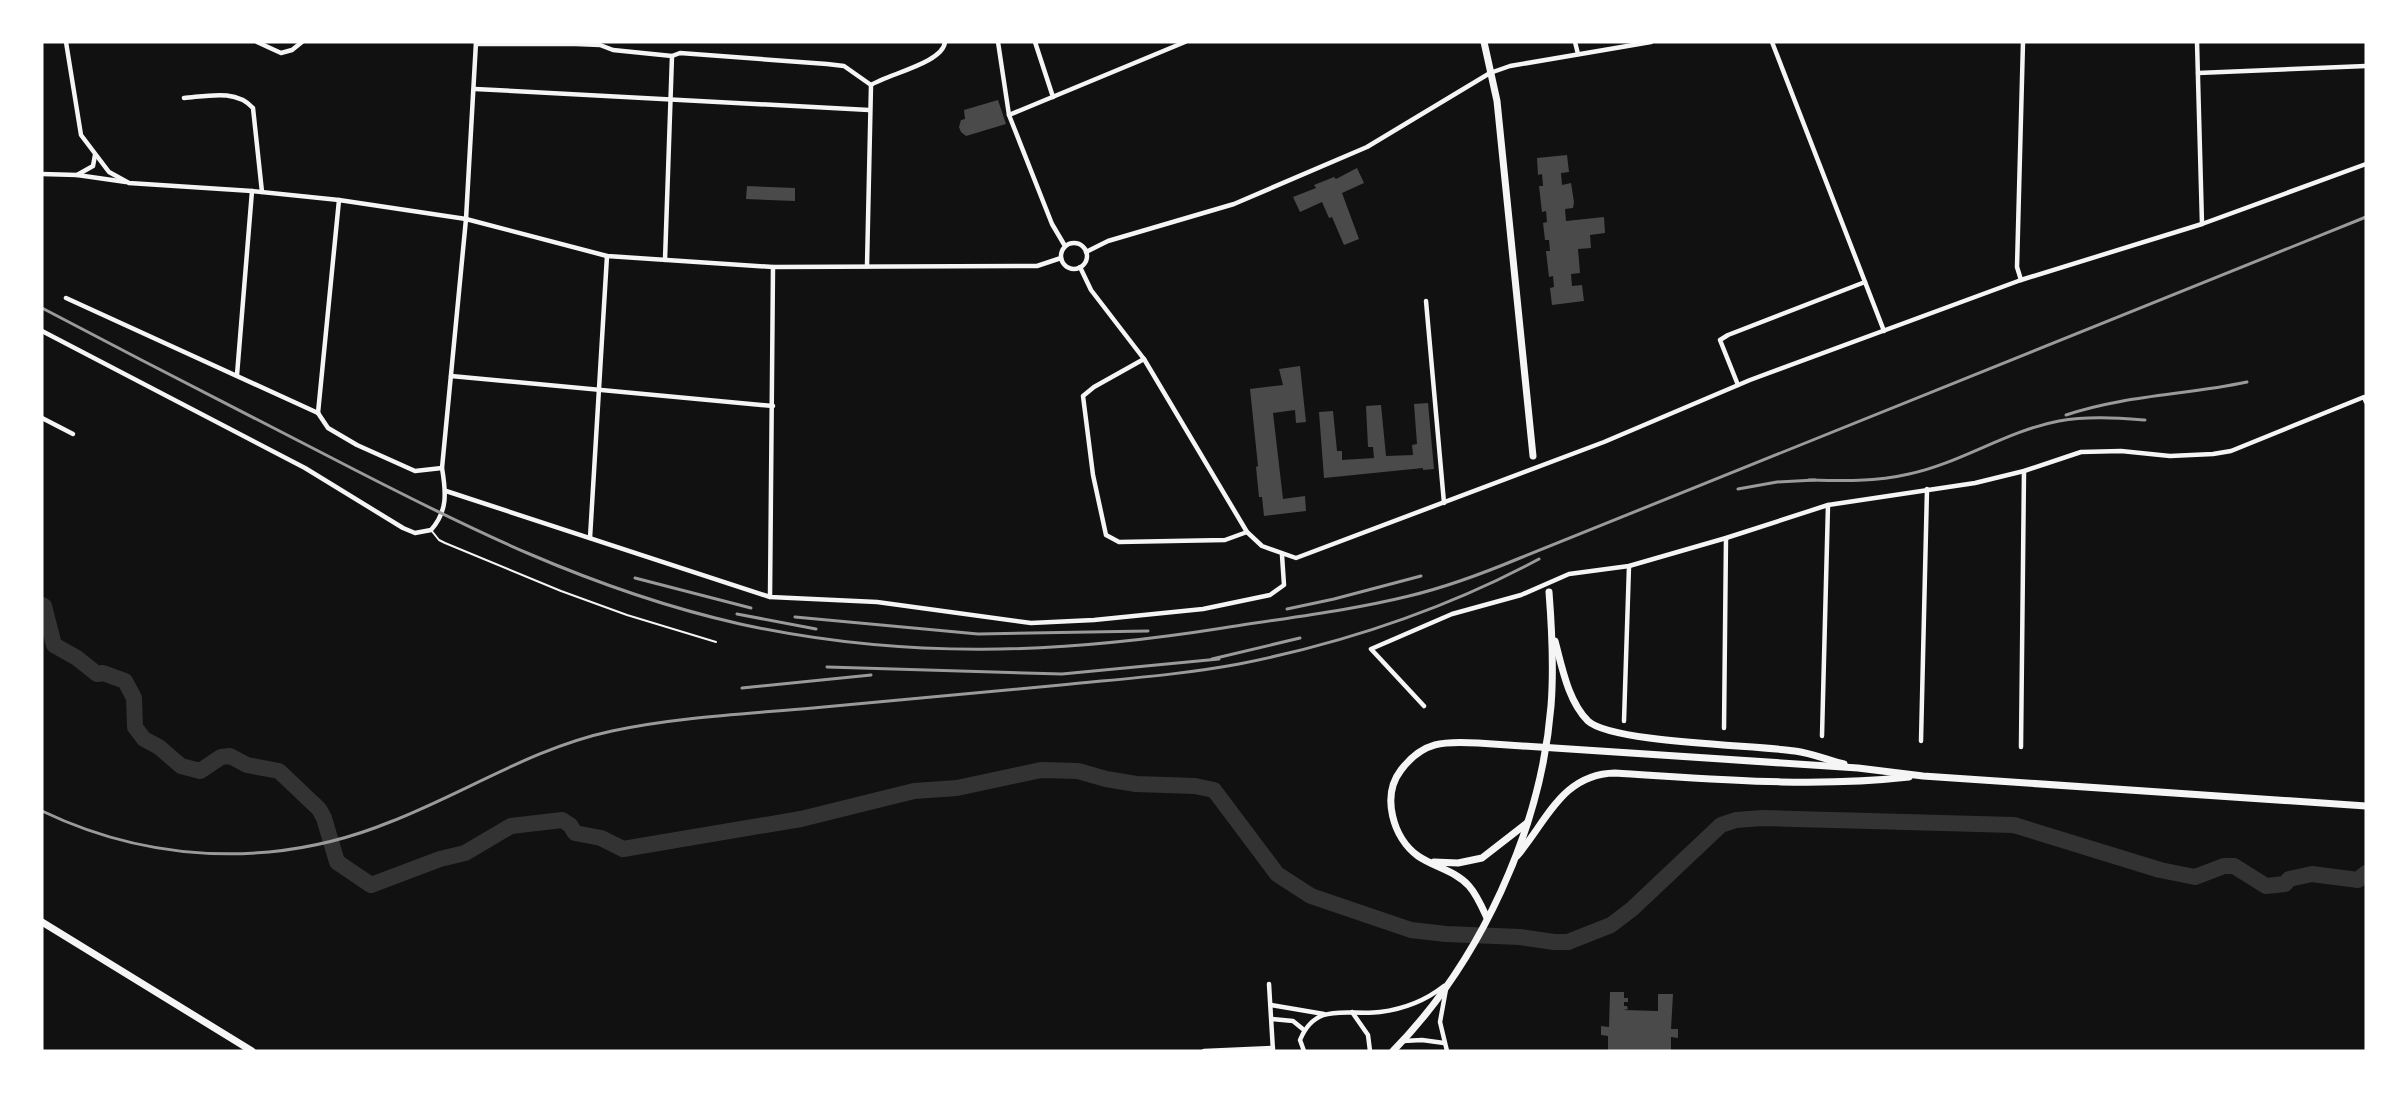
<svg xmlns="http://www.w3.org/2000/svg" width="2408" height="1093" viewBox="0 0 2408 1093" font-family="'Noto Sans',sans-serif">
<rect width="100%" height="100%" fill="#111"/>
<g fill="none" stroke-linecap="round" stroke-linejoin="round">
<polyline stroke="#333" stroke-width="16" points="42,605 44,606 54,645 77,658 97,674 103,673 125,681 134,698 135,727 144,739 159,747 181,766 200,771 221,757 230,756 247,765 279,771 319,809 324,818 337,862 371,885 440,859 465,853 511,826 562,820 570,825 575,833 601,838 623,849 801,819 914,791 957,788 1041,770 1078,771 1106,779 1136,784 1195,786 1214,790 1277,874 1311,896 1411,930 1446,934 1520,937 1554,942 1568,942 1611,925 1632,909 1721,825 1736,820 1763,818 2014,825 2160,870 2195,877 2224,866 2234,866 2266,886 2285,884 2289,879 2312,874 2358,880 2366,873"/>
</g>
<g fill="#4a4a4a">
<polygon points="998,100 1006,124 966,136 961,132 959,127 961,120 965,119 964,110"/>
<polygon points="1567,155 1569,172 1561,173 1562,185 1571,183 1574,202 1573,208 1565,209 1566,221 1604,217 1605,233 1590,235 1591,248 1578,249 1580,273 1571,274 1572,286 1582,285 1584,301 1552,305 1550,288 1554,287 1553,276 1549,277 1546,251 1550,251 1549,240 1545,240 1543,223 1547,222 1546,211 1542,212 1539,186 1543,186 1542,174 1538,175 1537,158"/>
<polygon points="1357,168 1364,183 1342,193 1359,239 1344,245 1332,217 1329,218 1322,202 1300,212 1293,197 1316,188 1314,185 1334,177 1336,179"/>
<polygon points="747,186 795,188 795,201 746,199"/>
<polygon points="1300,366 1306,422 1296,423 1295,410 1273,413 1283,499 1305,496 1306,511 1264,516 1262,497 1259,497 1256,467 1258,466 1250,389 1283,385 1279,369"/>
<polygon points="1428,403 1434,469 1423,470 1423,468 1324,478 1319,412 1333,411 1337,451 1342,451 1342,460 1374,458 1373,447 1368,447 1366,406 1381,405 1386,456 1413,455 1412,445 1417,444 1414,404"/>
<polygon points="1610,992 1624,992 1624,998 1628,998 1628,1002 1624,1002 1624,1006 1627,1006 1628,1009 1624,1010 1658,1011 1658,994 1673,994 1671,1029 1678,1029 1678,1038 1671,1037 1671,1051 1608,1051 1608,1036 1601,1035 1601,1026 1609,1027"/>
</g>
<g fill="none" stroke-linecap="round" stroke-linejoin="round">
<polyline stroke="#f5f5f5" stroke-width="2" points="431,530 439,540 445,543 561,591 627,615 716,642"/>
<g stroke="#f5f5f5" stroke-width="4.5">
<polyline points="66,42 81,135 109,172 129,183 252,191 339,200 466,219 607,256 773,267 1037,266 1061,258"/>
<polyline points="257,42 281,53 292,50 302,42"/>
<polyline points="998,42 1009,115 1052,224 1065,246"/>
<polyline points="1035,42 1053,97"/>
<polyline points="1575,42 1578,54"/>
<polyline points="1772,42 1884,331"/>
<polyline points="2197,42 2202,224"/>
<polyline points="476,44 576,44 600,45 613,50 672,56 680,53 827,64 844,66 871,85"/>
<polyline points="2198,73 2366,66"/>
<polyline points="475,89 869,110"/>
<path d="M184,98C208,96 236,89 253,108L262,192"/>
<polyline points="1009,115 1185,42"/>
<polyline points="42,174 77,175 126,182"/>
<polyline points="77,175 93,166 95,155"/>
<circle cx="1074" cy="256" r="13"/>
<polyline points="1086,252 1108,241 1234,204 1367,147 1490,73 1510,66 1651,42"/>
<polyline points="665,260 672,56"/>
<path d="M867,266L871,85C888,74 943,63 945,42"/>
<polyline points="1080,267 1091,290 1144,359 1247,532 1262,546 1296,558 1604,442 1750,380 2021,280 2202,224 2366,164"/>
<polyline points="2021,280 2017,267 2023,42"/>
<polyline points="66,298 318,413"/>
<polyline points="1426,301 1444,503"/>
<path d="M42,331L305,468L403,528L415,533L431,530C448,511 446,492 442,468L466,219L476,42"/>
<polyline points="1144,359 1094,387 1083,396 1093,475 1106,535 1119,542 1225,540 1247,532"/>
<polyline points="237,375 252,191"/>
<polyline points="451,376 773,406"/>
<polyline points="1738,385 1720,340 1728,335 1865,282"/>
<polyline points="318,413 339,200"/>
<polyline points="318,413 328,428 357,445 415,471 442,468"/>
<polyline points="42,418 73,434"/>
<polyline points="446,491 770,597 877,602 1031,623 1094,620 1203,609 1270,595 1284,585 1282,555"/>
<polyline points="590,538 607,256"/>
<polyline points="770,597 773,267"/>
<polyline points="1424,706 1371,649 1452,614 1521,595 1569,574 1629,566 1726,538 1828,505 1975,483 2024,471 2081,452 2121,451 2170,456 2213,454 2231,451 2364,397 2366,402"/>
<polyline points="1624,721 1629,566"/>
<polyline points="1724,728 1726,538"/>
<polyline points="1822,736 1828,505"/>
<polyline points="1921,741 1927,489"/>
<polyline points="2021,747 2024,471"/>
<polyline points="1269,984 1273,1051"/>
<polyline points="1446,989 1440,1022 1447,1051"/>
<polyline points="1271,1005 1324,1014"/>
<polyline points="1352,1012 1368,1035 1370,1051"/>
<polyline points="1272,1019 1293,1021 1304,1030"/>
<polyline points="1403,1041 1422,1040 1444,1043"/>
<polyline points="1204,1051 1273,1048"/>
<path d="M1304,1051L1300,1040C1316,1001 1347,1016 1380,1012C1404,1009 1425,1001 1444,986"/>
</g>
<g stroke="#f5f5f5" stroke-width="7">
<polyline points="1484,42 1497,101 1533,456"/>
<path d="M1555,641C1562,667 1568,701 1588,721C1612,743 1755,745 1795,751C1811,753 1828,760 1844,764"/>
<path d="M1517,856C1547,821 1562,774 1615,773C1713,779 1811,788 1909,777"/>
<polyline points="1434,862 1458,863 1482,858 1527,823"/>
<path d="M1487,918C1482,907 1477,895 1469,886C1456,871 1434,867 1418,856C1393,838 1381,796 1401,770C1423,741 1444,741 1478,743L1858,768L1923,776L2366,806"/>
<polyline points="42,922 252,1051"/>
<path d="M1393,1051C1480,962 1541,830 1551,706C1554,668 1552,630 1549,592"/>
</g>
<g stroke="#9a9a9a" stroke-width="3">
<path d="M42,308C137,358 232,407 328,456C463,526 590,590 740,624C905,660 1059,654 1223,628C1285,618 1348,611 1409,596C1447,587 1484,573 1520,558L2366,217"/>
<path d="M2066,415C2125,395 2187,395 2247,382"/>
<path d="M1809,480C1843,481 1875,482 1909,474C1961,463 2006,431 2059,421C2088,416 2116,418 2145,420"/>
<polyline points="1738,489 1777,482 1815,480"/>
<polyline points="635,578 751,608"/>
<polyline points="1287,609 1334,599 1421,576"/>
<polyline points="737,614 816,629"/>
<polyline points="795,617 978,634 1148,631"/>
<polyline points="1212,659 1300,638"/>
<polyline points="827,667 1062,674 1219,659"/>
<polyline points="742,688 871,675"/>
<path d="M42,811C113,845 191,859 269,852C310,848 351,838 390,822C465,793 532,748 612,731C678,717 746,714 813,708C896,700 978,693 1061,685C1120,679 1180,675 1239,664C1344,643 1444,610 1539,559"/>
</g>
</g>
<rect width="2408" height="1093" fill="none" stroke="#ffffff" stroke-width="87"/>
</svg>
